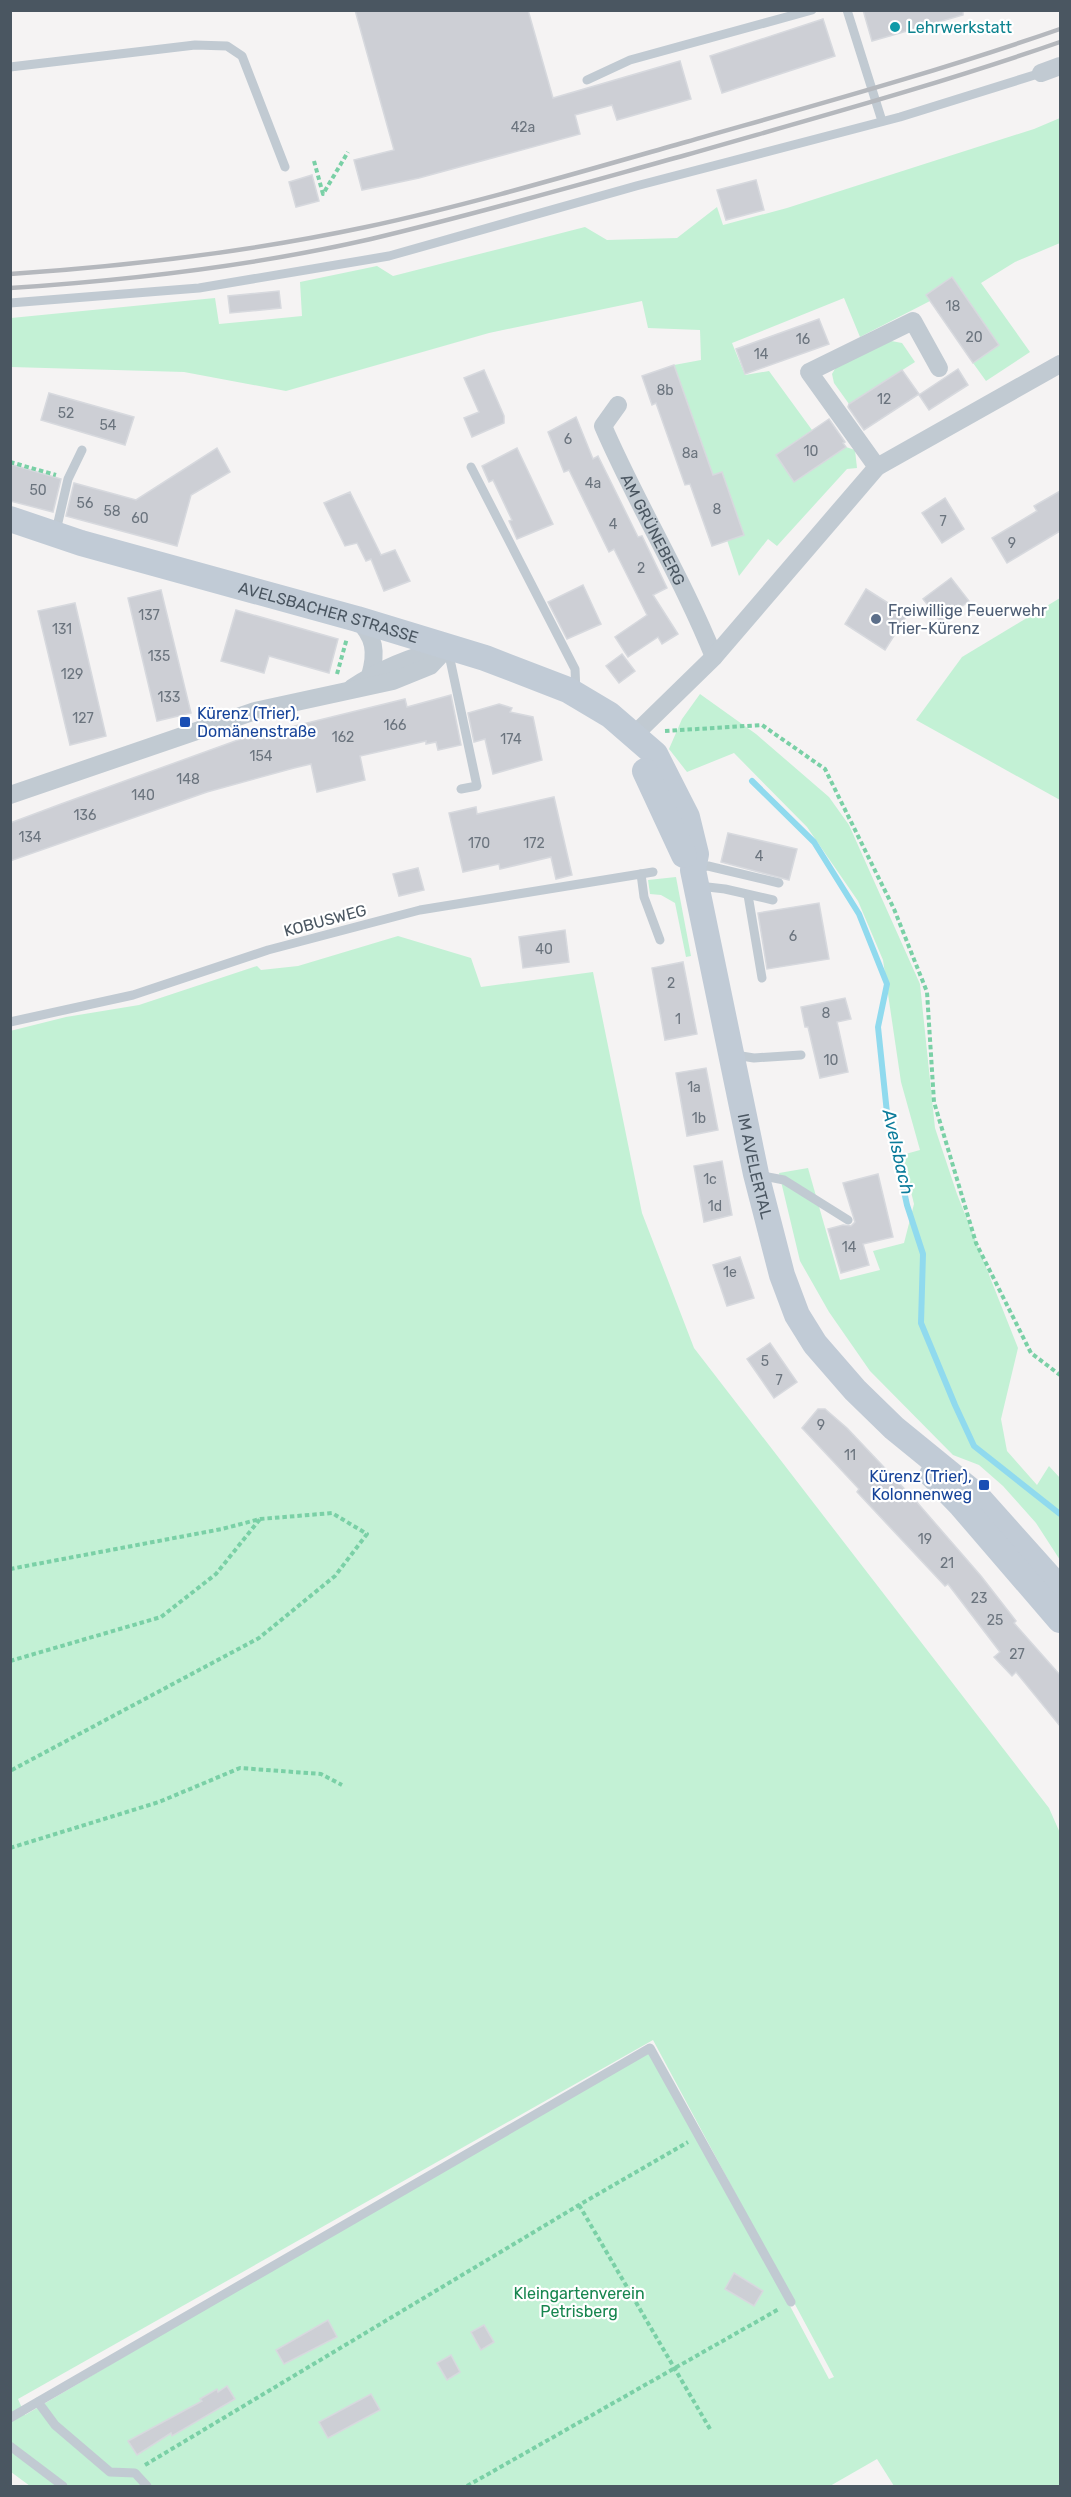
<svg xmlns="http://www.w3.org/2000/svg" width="1071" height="2497" viewBox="0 0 1071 2497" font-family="Rubik,sans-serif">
<rect width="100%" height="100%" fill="#f5f3f3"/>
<g fill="#c3f1d5" fill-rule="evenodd">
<polygon points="1060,118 1060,243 1015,262 981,283 1030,352 986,381 973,363 999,345 952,277 926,295 930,301 860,337 844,298 732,343 745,375 769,371 812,430 776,455 846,447 855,450 857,468 847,469 777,546 768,539 739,576 727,540 713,475 674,365 701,360 700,330 648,328 642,301 489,333 286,391 184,372 11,367 11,318 215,298 219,324 302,316 300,282 377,266 393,276 585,227 607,240 677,238 717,207 723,225 787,208 1034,129"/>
<polygon points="886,340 902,343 915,362 849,404 834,383 832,374 839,362"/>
<polygon points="1060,598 1060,800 916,720 962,657"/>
<polygon points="700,694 756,734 829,797 849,825 920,984 935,1128 957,1194 1018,1348 1001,1419 1007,1451 1037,1485 1049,1466 1060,1478 1060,1560 1036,1523 1003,1486 979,1465 953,1455 870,1371 829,1312 800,1261 779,1173 808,1168 840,1280 880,1270 873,1251 904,1243 914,1204 902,1155 920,1150 901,1082 883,960 858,901 807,827 734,753 687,772 669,749 682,719"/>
<polygon points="676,877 691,956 686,957 675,903 661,895 650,894 648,880"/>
<path d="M398,936L471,958L481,987L593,972L642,1213L694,1348L1049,1808L1060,1833V2486H894L877,2459L830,2486H30L11,2472L10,1031L66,1017L139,1005L257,966L261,970L298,966ZM653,2040L834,2377L829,2379L651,2046L25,2415L18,2399Z"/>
</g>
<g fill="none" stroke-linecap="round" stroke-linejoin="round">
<polyline stroke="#90daee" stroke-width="6" points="752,781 814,842 859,914 887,984 878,1027 887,1113 907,1205 923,1254 921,1323 955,1405 974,1446 1060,1514"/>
</g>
<g fill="#cdcfd5" stroke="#d7d9de" stroke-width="1.5">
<polygon points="355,10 528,10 553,98 680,61 691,99 617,120 612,105 575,115 580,134 419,178 362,190 354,160 394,150"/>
<polygon points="863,10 963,10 963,15 872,41"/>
<polygon points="823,19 835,56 722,93 710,56"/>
<polygon points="312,175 319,201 296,207 289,182"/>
<polygon points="756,180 764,210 726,220 717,190"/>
<polygon points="952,277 999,345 973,363 926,295"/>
<polygon points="279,291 281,308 230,313 228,296"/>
<polygon points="819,319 829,344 745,374 736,349"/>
<polygon points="674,365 713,475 722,472 744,535 712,546 690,484 685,485 656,403 652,405 642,376"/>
<polygon points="958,369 968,385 929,410 919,395"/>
<polygon points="484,370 504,416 504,423 472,437 464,418 479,412 464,378"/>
<polygon points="902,370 919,394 864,430 848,407 849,404"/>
<polygon points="49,393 134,417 125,445 41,420"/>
<polygon points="576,417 593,459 598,456 638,537 642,536 667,588 653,595 678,634 662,644 658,637 628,657 615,637 647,615 614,549 609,552 569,470 564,472 548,432"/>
<polygon points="829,419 845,442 843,443 846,447 794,482 776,455"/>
<polygon points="217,448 230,472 191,495 177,546 66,516 74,483 136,500"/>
<polygon points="517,448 553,524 517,539 509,521 512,520 493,480 489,482 482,466"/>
<polygon points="10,464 61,479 53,512 10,501"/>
<polygon points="1060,491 1060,531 1007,563 992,538 1037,511 1034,506"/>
<polygon points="350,492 381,555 395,550 410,581 384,591 371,559 366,561 357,543 345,546 324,503"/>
<polygon points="945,498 964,529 942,543 922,513"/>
<polygon points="951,578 969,601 941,622 923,599"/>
<polygon points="583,585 601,624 567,639 548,602"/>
<polygon points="866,589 907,615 885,650 845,624"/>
<polygon points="161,590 191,713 157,721 128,598"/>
<polygon points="75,603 106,736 70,745 38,611"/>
<polygon points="236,610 338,639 329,673 269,656 264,673 221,661"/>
<polygon points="622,654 635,671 619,683 606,666"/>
<polygon points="451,695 461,745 438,750 436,742 426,744 426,741 360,756 365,780 317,792 311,764 294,768 207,792 10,861 10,823 61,804 238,740 405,699 407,707"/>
<polygon points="499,704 512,708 510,712 533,717 542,760 493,774 485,739 474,742 468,713"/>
<polygon points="554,797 572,875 556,879 551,857 500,869 499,864 463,872 449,813 476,807 477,814"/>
<polygon points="728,833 797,849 789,880 721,862"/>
<polygon points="418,868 424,890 399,896 393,874"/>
<polygon points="819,903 829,959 767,969 758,913"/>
<polygon points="565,930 569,962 523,968 519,937"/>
<polygon points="683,962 697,1034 665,1040 652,968"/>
<polygon points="845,998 851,1019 837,1022 848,1072 820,1078 808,1027 805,1027 801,1007"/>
<polygon points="706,1068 718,1130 687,1136 676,1073"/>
<polygon points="722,1161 732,1215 704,1222 694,1166"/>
<polygon points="878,1174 893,1237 863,1244 869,1265 841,1273 828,1229 843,1225 851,1226 855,1222 843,1183"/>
<polygon points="740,1257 754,1298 727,1306 713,1265"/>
<polygon points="770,1343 797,1382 774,1398 747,1359"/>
<polygon points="818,1409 825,1409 847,1428 915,1500 981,1576 1016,1621 1014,1623 1060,1675 1060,1726 1016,1672 1012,1676 994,1657 1000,1652 948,1584 945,1586 857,1492 859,1489 802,1428"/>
<polygon points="734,2273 763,2291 754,2306 725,2289"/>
<polygon points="328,2320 337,2337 284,2364 276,2350"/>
<polygon points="484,2325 494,2342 481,2350 471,2332"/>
<polygon points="451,2355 460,2372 447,2380 437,2363"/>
<polygon points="227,2386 235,2399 172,2436 171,2433 137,2455 128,2441 202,2401 200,2399 217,2389 218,2392"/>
<polygon points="371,2394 380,2410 328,2438 319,2422"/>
</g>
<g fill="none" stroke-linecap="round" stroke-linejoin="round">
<g stroke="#7ad0a6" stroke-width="4" stroke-dasharray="4.5 3" stroke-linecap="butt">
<polyline points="314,161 323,194 348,152"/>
<polyline points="10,462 56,475"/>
<polyline points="337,674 347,638"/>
<polyline points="665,731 762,725 825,769 894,909 927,992 934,1102 976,1243 1031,1353 1060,1375"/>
<polyline points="10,1569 222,1529 260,1519 332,1513 367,1534 335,1576 259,1638 10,1771"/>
<polyline points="10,1661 161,1617 216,1574 260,1519"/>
<polyline points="10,1848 159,1802 240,1768 321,1774 342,1785"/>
<polyline points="579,2205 710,2429"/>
<polyline points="145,2465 579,2205 688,2142"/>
<polyline points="467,2486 779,2309"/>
</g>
<g stroke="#c1cad2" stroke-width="9">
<polyline points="847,10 882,121"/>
<polyline points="10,67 195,45 227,46 242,56 285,167"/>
<polyline points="587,80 630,60 812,10"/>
<polyline points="10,303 199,288 389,256 636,186 900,117 1041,73"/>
<polyline points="471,467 575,669 576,692"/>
<polyline points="56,531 68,479 82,450"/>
<polyline points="448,650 477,786 461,789"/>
<polyline points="696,869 708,866 779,883"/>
<polyline points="641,874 644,897 660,940"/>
<polyline points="699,886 725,889 773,900"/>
<polyline points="748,895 762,978"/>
<polyline points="10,1022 133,995 268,950 420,910 653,872"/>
<polyline points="735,1055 754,1058 801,1055"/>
<polyline points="758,1175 784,1180 848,1220"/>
<polyline points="38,2402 55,2425 110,2472 135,2473 147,2486"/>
<polyline points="10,2418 650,2048 791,2302"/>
<polyline points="10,2446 63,2486"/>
</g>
<g stroke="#c1cad2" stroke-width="18">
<polyline points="1041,73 1060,66"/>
<path id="s1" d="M618,405L603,426C637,505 682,577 714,657"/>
<polyline points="877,467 809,372 913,321 939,368"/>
<path d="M357,619C375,637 377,652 370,676"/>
<path d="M352,688C382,668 412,656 447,648"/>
<polyline points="633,736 714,657 877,467 1060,364"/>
<polyline points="10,795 255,711 393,681 430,666 447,648"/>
</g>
<g stroke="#c1cbd6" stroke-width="26">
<path id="s2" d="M10,519L81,543L357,619L485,658L568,690L610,715L655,754L687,817L696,854L693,870L756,1174L782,1275L797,1315L815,1344L855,1390L894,1428L975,1494L1060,1589"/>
<polyline points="645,771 684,855"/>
<polyline points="932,1475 961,1505 1060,1620"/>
</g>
<g stroke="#b5b8bd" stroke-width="4.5">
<path d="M10,274C130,266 248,252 366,227C473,204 580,172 686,142C812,106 937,72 1060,29"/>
<path d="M10,288C131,280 253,266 371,239C477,214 581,184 686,155C811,119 937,85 1060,42"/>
</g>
</g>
<circle fill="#0f9aa8" stroke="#fff" stroke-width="2" cx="895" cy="27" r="6"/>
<circle fill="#5c6f8a" stroke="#fff" stroke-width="2" cx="876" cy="619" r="6"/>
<g fill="#1a4fb4" stroke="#fff" stroke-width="2">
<rect x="179" y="716" width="12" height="12" rx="3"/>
<rect x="978" y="1479" width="12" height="12" rx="3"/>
</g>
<g text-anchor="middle" stroke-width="4.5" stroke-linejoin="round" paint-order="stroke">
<g font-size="14" fill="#6b747e">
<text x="523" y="132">42a</text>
<text x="953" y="311">18</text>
<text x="974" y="342">20</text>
<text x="803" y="344">16</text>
<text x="761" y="359">14</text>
<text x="665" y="395">8b</text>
<text x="884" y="404">12</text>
<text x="66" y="418">52</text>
<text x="108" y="430">54</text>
<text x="568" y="444">6</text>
<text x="811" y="456">10</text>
<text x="690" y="458">8a</text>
<text x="593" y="488">4a</text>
<text x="38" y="495">50</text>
<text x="85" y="508">56</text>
<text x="717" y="514">8</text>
<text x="112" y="516">58</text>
<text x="140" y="523">60</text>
<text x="943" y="526">7</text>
<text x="613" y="529">4</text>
<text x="1012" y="548">9</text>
<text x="641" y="573">2</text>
<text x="149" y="620">137</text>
<text x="62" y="634">131</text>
<text x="159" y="661">135</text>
<text x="72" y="679">129</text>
<text x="169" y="702">133</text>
<text x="83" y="723">127</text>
<text x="395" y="730">166</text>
<text x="343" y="742">162</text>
<text x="511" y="744">174</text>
<text x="261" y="761">154</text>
<text x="188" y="784">148</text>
<text x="143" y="800">140</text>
<text x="85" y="820">136</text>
<text x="30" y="842">134</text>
<text x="479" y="848">170</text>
<text x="534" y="848">172</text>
<text x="759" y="861">4</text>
<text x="793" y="941">6</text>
<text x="544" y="954">40</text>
<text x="671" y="988">2</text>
<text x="826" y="1018">8</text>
<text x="678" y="1024">1</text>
<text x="831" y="1065">10</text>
<text x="694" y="1092">1a</text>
<text x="699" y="1123">1b</text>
<text x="710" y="1184">1c</text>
<text x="715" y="1211">1d</text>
<text x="849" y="1252">14</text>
<text x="730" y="1277">1e</text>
<text x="765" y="1366">5</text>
<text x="779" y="1385">7</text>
<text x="821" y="1430">9</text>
<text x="850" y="1460">11</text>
<text x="925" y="1544">19</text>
<text x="947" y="1568">21</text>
<text x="979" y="1603">23</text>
<text x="995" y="1625">25</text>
<text x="1017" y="1659">27</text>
</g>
<g font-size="16" fill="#0d838f" stroke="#fff" text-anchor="start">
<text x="907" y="33">Lehrwerkstatt</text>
</g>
<g font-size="16" fill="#4a5661" stroke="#fff">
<text dy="6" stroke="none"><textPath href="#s1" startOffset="141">AM GRÜNEBERG</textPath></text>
<text dy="6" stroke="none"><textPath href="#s2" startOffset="332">AVELSBACHER STRASSE</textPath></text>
<text transform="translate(325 920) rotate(-15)" y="6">KOBUSWEG</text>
<text dy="6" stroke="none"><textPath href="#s2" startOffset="1120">IM AVELERTAL</textPath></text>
</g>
<g font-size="16" fill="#4e5e75" stroke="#fff" text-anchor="start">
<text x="888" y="616">Freiwillige Feuerwehr<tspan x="888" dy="18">Trier-Kürenz</tspan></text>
</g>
<g font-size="16" fill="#164399" stroke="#fff" text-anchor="start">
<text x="197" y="719">Kürenz (Trier),<tspan x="197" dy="18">Domänenstraße</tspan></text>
<text x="972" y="1482" text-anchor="end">Kürenz (Trier),<tspan x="972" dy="18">Kolonnenweg</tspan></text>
</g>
<g font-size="16" fill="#17864f" stroke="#fff">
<text x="579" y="2299">Kleingartenverein<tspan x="579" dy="18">Petrisberg</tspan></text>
</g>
<g font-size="18" font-style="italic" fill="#0c7c9b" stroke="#fff">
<text transform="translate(898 1152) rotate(77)" y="6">Avelsbach</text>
</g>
</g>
<rect width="1071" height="2497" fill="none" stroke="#4a5661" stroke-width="24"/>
</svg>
